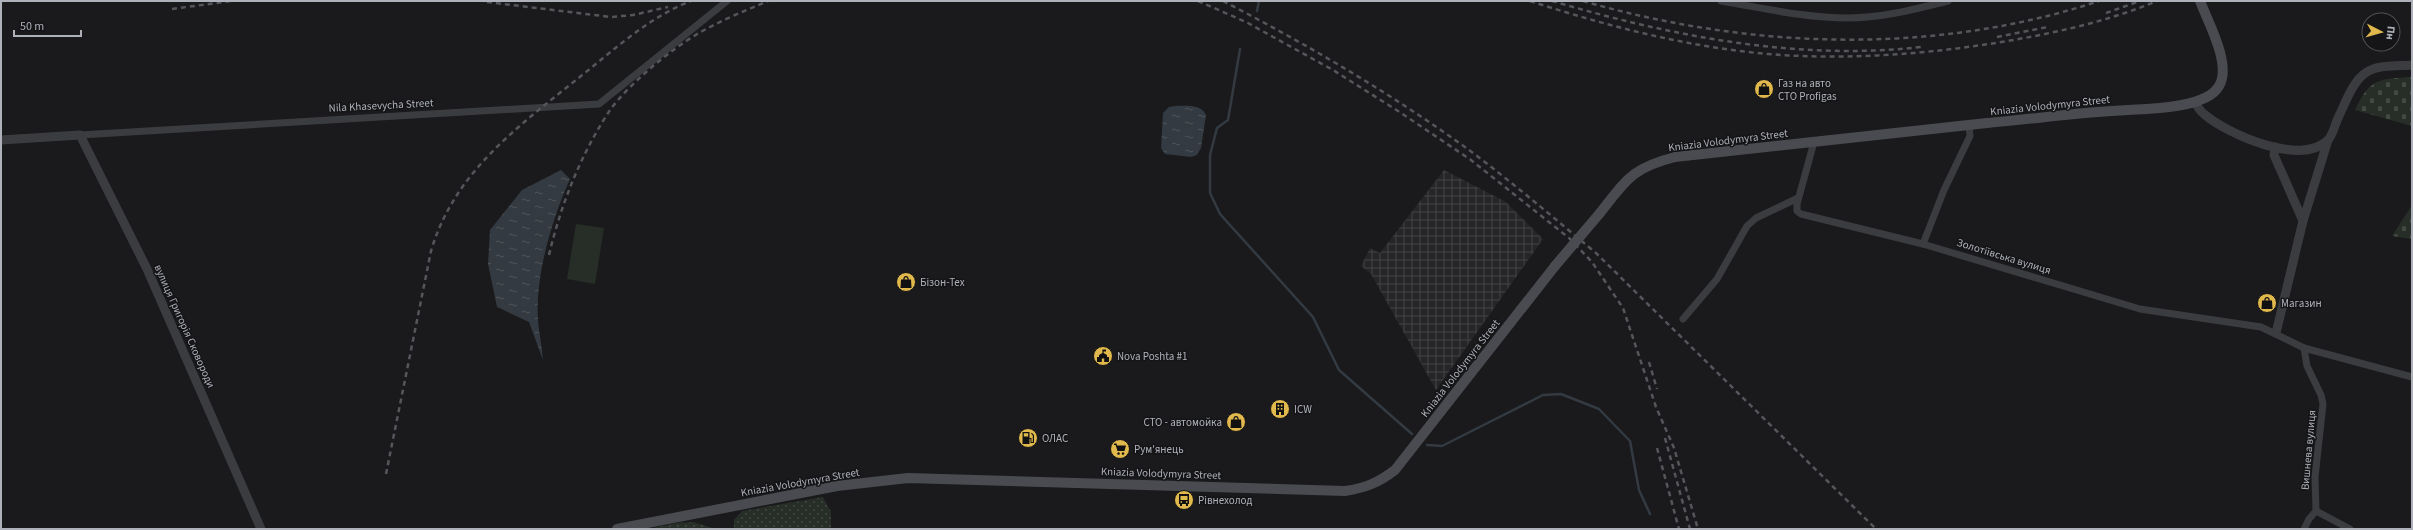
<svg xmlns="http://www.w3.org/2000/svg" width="2413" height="530" viewBox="0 0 2413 530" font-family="'Source Sans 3',sans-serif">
<defs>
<pattern id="industrial-grid" width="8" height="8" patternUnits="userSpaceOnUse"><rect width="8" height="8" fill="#262629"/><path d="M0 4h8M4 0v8" fill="none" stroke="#434346"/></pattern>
<pattern id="grass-dots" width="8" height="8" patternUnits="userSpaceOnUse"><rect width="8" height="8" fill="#262e27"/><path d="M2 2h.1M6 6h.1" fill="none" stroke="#434a44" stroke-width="1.8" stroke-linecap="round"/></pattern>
<pattern id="cemetery-stones" width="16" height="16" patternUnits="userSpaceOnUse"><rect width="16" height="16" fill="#262e27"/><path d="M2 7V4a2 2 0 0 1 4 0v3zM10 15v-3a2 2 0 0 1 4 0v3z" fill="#434a44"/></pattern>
<pattern id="water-ripples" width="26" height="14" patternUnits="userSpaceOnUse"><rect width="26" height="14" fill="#333a41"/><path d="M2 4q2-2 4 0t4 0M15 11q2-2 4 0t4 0" fill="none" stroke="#4e545a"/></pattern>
</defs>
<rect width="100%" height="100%" fill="#1a1a1c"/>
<polygon fill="url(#industrial-grid)" points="1444,170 1506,202 1543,239 1436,390 1371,274 1361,266 1370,248 1380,253"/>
<g fill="url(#grass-dots)">
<polygon points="823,497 831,512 831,529 734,529 734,520 742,511"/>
<polygon points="693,522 716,529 648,529 677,523"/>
</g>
<g fill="url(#cemetery-stones)">
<path d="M2412,77V126L2355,110C2370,78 2379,79 2412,77Z"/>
<polygon points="2412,205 2412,239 2392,236"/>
</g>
<polygon fill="#262e27" points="576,224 604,228 595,284 567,279"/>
<g fill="url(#water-ripples)">
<path d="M1175,106C1186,106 1201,104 1206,115L1201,148L1197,155L1191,157L1165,154L1161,148L1163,113L1169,107Z"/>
<path d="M561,170L570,179C552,219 535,276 538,320C539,333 542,347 543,360L529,322L497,307L488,264L490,230L522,190Z"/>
</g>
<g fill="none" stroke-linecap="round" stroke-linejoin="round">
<g stroke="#333a41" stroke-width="2.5">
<polyline points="1257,11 1259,1"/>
<polyline points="1240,49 1228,120 1217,128 1210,155 1210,193 1220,214 1313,317 1339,370 1412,434"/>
<polyline points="1427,445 1442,446 1543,395 1561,394 1599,409 1630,441 1639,490 1650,514"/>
</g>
<g stroke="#3b3c40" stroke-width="7">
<path d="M1721,1C1763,8 1805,18 1848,18C1883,18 1915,9 1948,1"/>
<polyline points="80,135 599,104 727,1"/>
<polyline points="1814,142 1797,204 1797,211 1801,214 1923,244 2140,309 2261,327 2304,348 2412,377"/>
<polyline points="1923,244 1944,190 1970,136 1969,125"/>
<polyline points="1683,319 1717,279 1747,226 1756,218 1798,198"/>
<polyline points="2316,511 2350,529"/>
<polyline points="2304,529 2309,519 2316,511 2315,477 2323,404 2321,395 2307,366 2304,348"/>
</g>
<g stroke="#3b3c40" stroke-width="9">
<path d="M2195,102C2197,106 2200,111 2204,114C2227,134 2301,167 2328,140C2333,135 2335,124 2338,118C2346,102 2354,75 2373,69C2384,65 2400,66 2412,65"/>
<polyline points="1,140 80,135 147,269 261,529"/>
<polyline points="2275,147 2274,155 2303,221"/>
<polyline points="2276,333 2303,221 2328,140"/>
</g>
<g stroke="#494b50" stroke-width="10">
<path d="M1600,213C1627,179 1632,168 1675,157C1779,146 1883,134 1987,123C2034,119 2081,112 2128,110C2150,109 2207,108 2219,86C2232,65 2208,22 2200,1"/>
<path d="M617,529L837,486L908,478L1345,491C1365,488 1378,483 1395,470L1555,266"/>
</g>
<g stroke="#54565b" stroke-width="2.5" stroke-dasharray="5 4" stroke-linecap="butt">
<polyline points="1198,1 1246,22 1333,70 1398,111 1471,160 1569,238 1592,262 1623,308 1656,407 1674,448 1698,529"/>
<path d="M1223,1C1308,45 1392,94 1469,150C1513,183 1554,218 1596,253L1876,529"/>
<path d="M1530,1C1607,26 1687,47 1768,54C1842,60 1916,55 1989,44C2046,35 2104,23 2157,1"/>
<path d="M1552,1C1672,36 1795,61 1921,47"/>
<path d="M1583,1C1749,49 1933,56 2099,1"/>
<polyline points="487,2 611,17 633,15 668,7"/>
<polyline points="172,9 231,1"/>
<polyline points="2106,13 2140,1"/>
<polyline points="1997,37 2048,27"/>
<path d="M549,255C561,204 581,154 610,110C630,83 670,50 699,33C721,20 745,11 768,1"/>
<polyline points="1649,362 1657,389"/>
<polyline points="1665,438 1690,529"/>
<polyline points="1657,448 1679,529"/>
<path d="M386,474L431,251C438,227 449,206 463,186C494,143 540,109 581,76C615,49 649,17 691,1"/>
</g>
<polyline stroke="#494b50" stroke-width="10" points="1555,266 1600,213"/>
</g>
<defs>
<g id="shop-disc" transform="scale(1)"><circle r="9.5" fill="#e1b84c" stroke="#151517"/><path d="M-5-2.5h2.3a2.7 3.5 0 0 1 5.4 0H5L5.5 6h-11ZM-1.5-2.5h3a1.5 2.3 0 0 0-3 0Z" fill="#111"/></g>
<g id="civic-disc" transform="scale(1)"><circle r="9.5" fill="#e1b84c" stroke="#151517"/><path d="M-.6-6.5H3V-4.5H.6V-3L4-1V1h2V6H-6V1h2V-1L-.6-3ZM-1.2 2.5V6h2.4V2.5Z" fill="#111"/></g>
<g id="building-disc" transform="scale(1)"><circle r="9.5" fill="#e1b84c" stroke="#151517"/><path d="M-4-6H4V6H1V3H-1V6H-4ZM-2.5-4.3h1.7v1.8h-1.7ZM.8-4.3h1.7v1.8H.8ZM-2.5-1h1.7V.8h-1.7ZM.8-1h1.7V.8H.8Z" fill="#111"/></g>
<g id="fuel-disc" transform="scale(1)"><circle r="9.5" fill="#e1b84c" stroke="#151517"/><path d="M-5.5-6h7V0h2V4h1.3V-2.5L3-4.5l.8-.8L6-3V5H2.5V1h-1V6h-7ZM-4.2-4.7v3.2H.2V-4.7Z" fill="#111"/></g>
<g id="supermarket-disc" transform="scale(1)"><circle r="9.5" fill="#e1b84c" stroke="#151517"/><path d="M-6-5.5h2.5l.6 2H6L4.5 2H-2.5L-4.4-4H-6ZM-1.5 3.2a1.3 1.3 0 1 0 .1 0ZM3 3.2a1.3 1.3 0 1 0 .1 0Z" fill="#111"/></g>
<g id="bus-disc" transform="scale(1)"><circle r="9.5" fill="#e1b84c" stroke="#151517"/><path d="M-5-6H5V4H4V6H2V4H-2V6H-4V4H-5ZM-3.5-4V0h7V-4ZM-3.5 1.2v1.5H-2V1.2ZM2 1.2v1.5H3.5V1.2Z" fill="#111"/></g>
</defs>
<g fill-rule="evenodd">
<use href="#shop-disc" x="1764" y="89"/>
<use href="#shop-disc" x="906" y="282"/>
<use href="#shop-disc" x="2267" y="303"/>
<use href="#civic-disc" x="1103" y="356"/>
<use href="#building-disc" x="1280" y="409"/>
<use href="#shop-disc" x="1236" y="422"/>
<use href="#fuel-disc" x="1028" y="438"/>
<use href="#supermarket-disc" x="1120" y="449"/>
<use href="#bus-disc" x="1184" y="500"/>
</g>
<g text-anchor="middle" stroke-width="3" stroke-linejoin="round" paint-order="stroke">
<g font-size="11" fill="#aeb1ba" stroke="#151517" text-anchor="start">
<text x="1778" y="87">Газ на авто<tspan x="1778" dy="13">СТО Profigas</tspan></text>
<text x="920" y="286">Бізон-Тех</text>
<text x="2281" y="307">Магазин</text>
<text x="1117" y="360">Nova Poshta #1</text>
<text x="1294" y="413">ICW</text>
<text x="1222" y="426" text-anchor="end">СТО - автомойка</text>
<text x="1042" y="442">ОЛАС</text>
<text x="1134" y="453">Рум'янець</text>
<text x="1198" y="504">Рівнехолод</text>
</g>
<g font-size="11" fill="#aeb1ba" stroke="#151517">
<text transform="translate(381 105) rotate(-3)" y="4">Nila Khasevycha Street</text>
<text transform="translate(2050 105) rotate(-6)" y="4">Kniazia Volodymyra Street</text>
<text transform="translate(1728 140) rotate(-7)" y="4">Kniazia Volodymyra Street</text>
<text transform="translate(2004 256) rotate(17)" y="4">Золотіївська вулиця</text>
<text transform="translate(185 326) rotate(66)" y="4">вулиця Григорія Сковороди</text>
<text transform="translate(1460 368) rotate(-52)" y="4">Kniazia Volodymyra Street</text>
<text transform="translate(2308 450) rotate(-85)" y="4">Вишнева вулиця</text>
<text transform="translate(1161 473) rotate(2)" y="4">Kniazia Volodymyra Street</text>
<text transform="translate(800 482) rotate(-10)" y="4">Kniazia Volodymyra Street</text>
</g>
</g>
<rect width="2413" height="530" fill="none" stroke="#aeb1ba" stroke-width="4"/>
<g transform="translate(2381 32) rotate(96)"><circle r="19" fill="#151517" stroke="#525358"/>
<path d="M0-3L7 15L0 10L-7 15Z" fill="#e1b84c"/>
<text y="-6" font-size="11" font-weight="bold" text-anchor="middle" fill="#aeb1ba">Пн</text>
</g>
<path d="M14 30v6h67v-6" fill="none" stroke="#aeb1ba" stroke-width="2"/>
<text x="20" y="30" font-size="12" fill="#aeb1ba" stroke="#151517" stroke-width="3" paint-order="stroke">50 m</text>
</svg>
